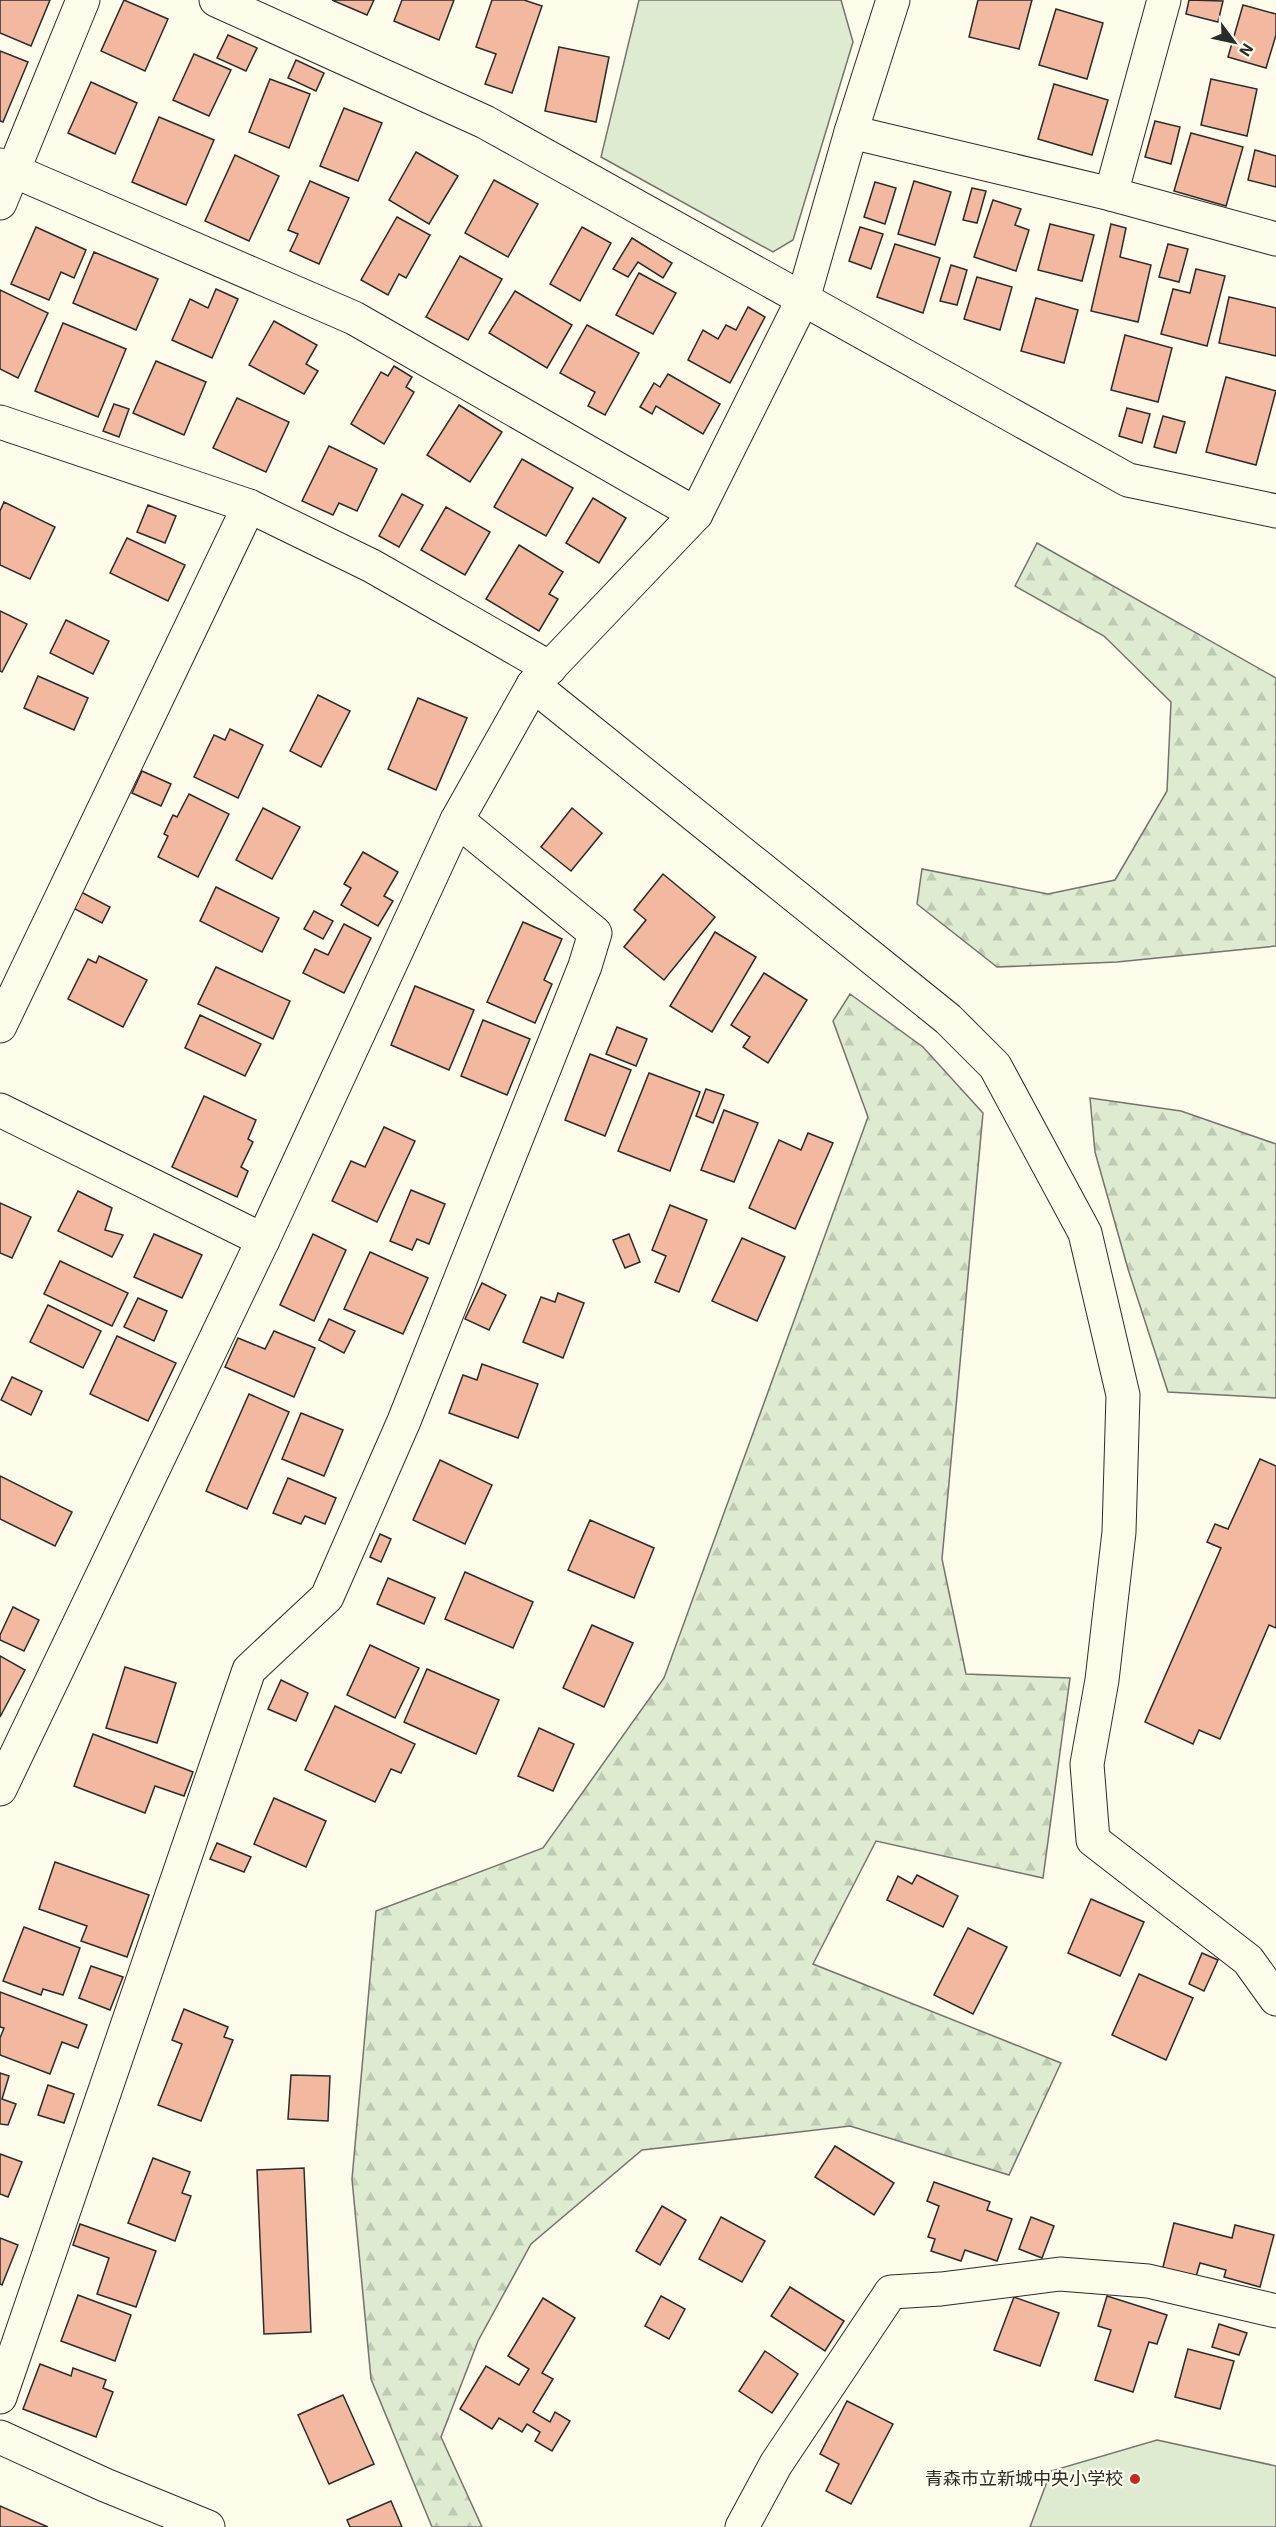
<svg xmlns="http://www.w3.org/2000/svg" width="1276" height="2527" viewBox="0 0 1276 2527" font-family="'Exo 2','Noto Sans JP',sans-serif">
<defs>
<pattern id="forest-firs" width="22" height="20" patternUnits="userSpaceOnUse" patternTransform="scale(1.5)"><rect width="22" height="20" fill="#deebd1"/><path d="M5 1l3.5 6h-7zM16 11l3.5 6h-7z" fill="#bfcab4"/></pattern>
</defs>
<rect width="100%" height="100%" fill="#fdfbea"/>
<g fill="url(#forest-firs)" stroke="#74746e" stroke-width="1.5">
<polygon points="1037,543 1276,678 1276,946 1117,962 997,967 917,904 922,869 1048,894 1115,880 1167,791 1171,702 1104,636 1015,586"/>
<polygon points="850,994 923,1047 983,1113 942,1559 966,1674 1070,1678 1043,1878 876,1841 813,1964 1061,2063 1009,2175 850,2126 642,2150 531,2244 478,2341 441,2437 482,2527 432,2527 371,2379 352,2179 376,1911 543,1848 664,1678 868,1117 833,1021"/>
<polygon points="1090,1098 1181,1111 1276,1144 1276,1398 1168,1392 1128,1269 1095,1152"/>
</g>
<g fill="#deebd1" stroke="#74746e" stroke-width="1.5">
<polygon points="639,0 841,0 853,42 793,240 773,252 601,157"/>
<polygon points="1157,2440 1276,2466 1276,2527 1030,2527 1051,2471"/>
</g>
<g fill="#f2b8a0" stroke="#2b2b2b" stroke-width="1.5">
<polygon points="0,0 50,0 31,46 0,33"/>
<polygon points="124,0 168,19 145,71 101,51"/>
<polygon points="332,0 374,0 367,15"/>
<polygon points="402,0 454,0 439,40 394,21"/>
<polygon points="492,0 524,0 542,6 512,93 485,84 496,54 476,47"/>
<polygon points="978,0 1032,0 1019,49 969,37"/>
<polygon points="1189,0 1223,1 1218,22 1186,14"/>
<polygon points="1243,5 1276,14 1276,35 1266,68 1228,57"/>
<polygon points="1056,9 1103,23 1087,79 1039,65"/>
<polygon points="228,35 257,48 246,71 217,58"/>
<polygon points="559,47 609,57 596,122 545,111"/>
<polygon points="0,51 28,62 3,122 0,121"/>
<polygon points="194,54 231,70 209,116 173,100"/>
<polygon points="296,60 324,73 316,91 288,78"/>
<polygon points="270,79 310,94 289,148 249,132"/>
<polygon points="1211,79 1257,89 1247,136 1201,125"/>
<polygon points="91,82 137,103 115,154 68,133"/>
<polygon points="1054,84 1108,100 1092,155 1038,139"/>
<polygon points="344,108 382,123 358,181 320,166"/>
<polygon points="159,117 214,140 186,205 132,182"/>
<polygon points="1155,121 1180,127 1171,164 1145,157"/>
<polygon points="1191,133 1243,147 1226,206 1174,191"/>
<polygon points="1255,150 1276,156 1276,187 1248,180"/>
<polygon points="416,152 458,176 429,224 389,200"/>
<polygon points="235,155 279,176 249,241 205,221"/>
<polygon points="494,180 538,204 508,257 465,233"/>
<polygon points="310,181 349,198 319,264 290,251 298,234 288,230"/>
<polygon points="914,181 951,192 935,245 898,234"/>
<polygon points="875,182 896,188 885,224 864,217"/>
<polygon points="972,188 986,191 977,223 963,220"/>
<polygon points="993,200 1021,209 1015,225 1029,230 1016,271 974,257"/>
<polygon points="397,217 430,235 406,278 399,274 388,295 361,280"/>
<polygon points="1050,224 1094,235 1082,281 1038,270"/>
<polygon points="1111,224 1126,228 1120,257 1151,265 1138,322 1091,311"/>
<polygon points="36,227 86,250 74,278 61,272 49,300 11,284"/>
<polygon points="582,227 611,243 580,301 550,284"/>
<polygon points="860,227 883,234 871,269 849,261"/>
<polygon points="632,238 672,263 663,278 638,262 628,277 613,269"/>
<polygon points="895,244 940,258 923,313 877,297"/>
<polygon points="1168,244 1188,249 1179,282 1159,277"/>
<polygon points="94,252 158,279 136,330 73,303"/>
<polygon points="460,256 502,279 468,340 426,317"/>
<polygon points="951,265 967,270 957,305 940,301"/>
<polygon points="1196,269 1225,276 1207,346 1161,334 1173,289 1190,293"/>
<polygon points="639,273 676,293 653,334 616,315"/>
<polygon points="977,277 1012,287 1000,330 964,319"/>
<polygon points="216,289 238,299 212,358 172,340 190,299 208,308"/>
<polygon points="0,290 48,313 18,378 0,369"/>
<polygon points="515,291 572,325 547,368 489,333"/>
<polygon points="1229,297 1276,308 1276,356 1219,343"/>
<polygon points="1036,298 1078,310 1064,363 1021,351"/>
<polygon points="748,307 765,317 730,383 688,360 703,330 718,339 726,325 736,330"/>
<polygon points="274,321 317,345 306,364 318,371 304,394 249,365"/>
<polygon points="63,323 126,349 98,417 35,391"/>
<polygon points="587,325 639,353 605,415 588,406 595,392 560,373"/>
<polygon points="1125,335 1172,348 1158,402 1111,390"/>
<polygon points="156,361 206,382 184,435 133,413"/>
<polygon points="394,366 412,377 406,387 414,392 384,444 351,424 381,372 388,376"/>
<polygon points="668,374 720,404 703,434 656,406 652,414 640,407 654,383 660,387"/>
<polygon points="1226,377 1276,391 1256,465 1206,452"/>
<polygon points="237,398 289,422 266,472 213,448"/>
<polygon points="114,404 129,409 119,437 103,431"/>
<polygon points="459,405 502,432 470,482 427,455"/>
<polygon points="1127,408 1150,414 1142,443 1119,436"/>
<polygon points="1163,416 1185,422 1176,453 1154,447"/>
<polygon points="329,446 377,469 357,511 339,503 333,515 302,501"/>
<polygon points="522,459 573,488 546,536 494,507"/>
<polygon points="402,494 423,505 399,547 379,536"/>
<polygon points="593,498 626,518 599,563 566,543"/>
<polygon points="4,502 55,527 30,579 0,565 0,511"/>
<polygon points="148,505 176,516 165,543 137,532"/>
<polygon points="446,507 490,532 465,575 421,550"/>
<polygon points="127,538 185,565 168,601 110,573"/>
<polygon points="519,545 563,572 549,594 558,599 539,631 486,599"/>
<polygon points="0,611 27,624 2,672 0,671"/>
<polygon points="66,620 109,641 93,674 50,653"/>
<polygon points="38,676 88,698 74,730 24,708"/>
<polygon points="318,695 350,711 321,767 290,751"/>
<polygon points="418,698 467,718 436,790 388,769"/>
<polygon points="230,729 263,745 238,798 194,777 214,735 225,740"/>
<polygon points="142,771 171,784 161,806 132,793"/>
<polygon points="189,794 229,814 198,877 158,857 168,836 164,834 173,815 177,817"/>
<polygon points="263,808 300,827 272,879 236,860"/>
<polygon points="572,808 602,833 571,871 541,847"/>
<polygon points="363,852 398,872 384,896 393,901 378,926 341,905 351,888 344,884"/>
<polygon points="663,874 715,917 664,980 624,947 646,920 634,910"/>
<polygon points="216,887 279,918 262,952 200,921"/>
<polygon points="81,892 110,907 102,923 73,908"/>
<polygon points="314,911 333,921 323,939 304,929"/>
<polygon points="523,922 562,939 544,980 552,984 535,1023 487,1002"/>
<polygon points="344,924 371,938 344,993 303,973 315,949 328,955"/>
<polygon points="715,932 756,957 712,1032 670,1006"/>
<polygon points="99,956 147,980 123,1027 68,999 88,959 96,963"/>
<polygon points="216,967 290,1001 273,1039 198,1004"/>
<polygon points="764,973 807,1000 768,1063 743,1047 750,1037 731,1025"/>
<polygon points="415,986 474,1010 449,1070 391,1045"/>
<polygon points="200,1015 261,1044 245,1076 185,1048"/>
<polygon points="483,1020 530,1039 507,1095 461,1076"/>
<polygon points="617,1027 647,1039 636,1066 606,1054"/>
<polygon points="590,1054 631,1070 605,1136 565,1120"/>
<polygon points="649,1073 700,1092 670,1171 618,1151"/>
<polygon points="706,1089 724,1095 713,1123 696,1116"/>
<polygon points="204,1096 256,1120 248,1139 253,1142 241,1167 248,1171 237,1197 172,1167"/>
<polygon points="724,1110 758,1123 734,1182 701,1170"/>
<polygon points="384,1127 415,1141 377,1222 332,1201 351,1161 365,1167"/>
<polygon points="808,1133 833,1143 795,1229 749,1208 779,1140 801,1150"/>
<polygon points="411,1190 445,1204 429,1244 417,1239 412,1250 390,1241"/>
<polygon points="78,1191 112,1208 105,1230 123,1235 112,1257 58,1231"/>
<polygon points="0,1203 31,1217 12,1258 0,1253"/>
<polygon points="670,1205 707,1220 679,1292 655,1282 666,1256 652,1250"/>
<polygon points="154,1234 202,1255 182,1298 134,1277"/>
<polygon points="313,1234 346,1250 314,1321 280,1305"/>
<polygon points="629,1234 640,1262 625,1268 613,1240"/>
<polygon points="742,1238 785,1257 757,1321 712,1301"/>
<polygon points="370,1252 428,1278 403,1334 344,1309"/>
<polygon points="60,1261 128,1293 112,1326 44,1294"/>
<polygon points="482,1283 506,1295 489,1330 465,1319"/>
<polygon points="558,1293 584,1303 563,1358 523,1342 541,1297 555,1302"/>
<polygon points="138,1298 167,1311 154,1341 124,1327"/>
<polygon points="48,1305 101,1331 83,1368 30,1342"/>
<polygon points="329,1319 355,1331 344,1353 319,1340"/>
<polygon points="274,1331 315,1348 294,1397 225,1367 238,1338 265,1349"/>
<polygon points="117,1336 176,1363 148,1421 90,1394"/>
<polygon points="482,1364 538,1384 518,1438 449,1413 463,1375 477,1380"/>
<polygon points="12,1377 42,1391 31,1415 1,1400"/>
<polygon points="249,1394 289,1412 247,1509 206,1491"/>
<polygon points="301,1413 343,1430 324,1476 282,1459"/>
<polygon points="1260,1459 1276,1466 1276,1628 1269,1625 1220,1739 1199,1730 1193,1744 1145,1722 1221,1548 1207,1542 1215,1524 1228,1529"/>
<polygon points="440,1460 492,1485 465,1544 413,1520"/>
<polygon points="0,1476 72,1512 55,1546 0,1519"/>
<polygon points="288,1478 336,1498 325,1524 305,1516 301,1524 273,1513"/>
<polygon points="590,1520 654,1548 634,1598 568,1570"/>
<polygon points="380,1534 391,1539 381,1562 370,1557"/>
<polygon points="465,1572 533,1602 513,1648 445,1619"/>
<polygon points="388,1578 435,1598 424,1624 377,1604"/>
<polygon points="13,1607 39,1620 24,1651 0,1640 0,1635"/>
<polygon points="592,1625 633,1643 604,1707 563,1688"/>
<polygon points="370,1645 419,1668 395,1718 347,1695"/>
<polygon points="0,1656 25,1670 0,1717"/>
<polygon points="125,1667 176,1683 157,1743 106,1728"/>
<polygon points="427,1669 499,1700 476,1754 404,1722"/>
<polygon points="281,1680 308,1693 296,1721 268,1709"/>
<polygon points="335,1706 415,1744 401,1773 391,1769 375,1802 305,1770"/>
<polygon points="539,1728 574,1744 553,1791 518,1776"/>
<polygon points="93,1734 193,1772 184,1796 155,1786 145,1813 74,1786"/>
<polygon points="274,1798 326,1821 306,1867 254,1844"/>
<polygon points="217,1843 251,1857 244,1872 210,1859"/>
<polygon points="55,1862 149,1895 127,1957 81,1941 87,1926 39,1909"/>
<polygon points="917,1875 958,1896 943,1927 887,1900 898,1876 912,1884"/>
<polygon points="1091,1899 1144,1922 1120,1976 1068,1953"/>
<polygon points="24,1927 80,1948 63,1995 43,1989 41,1995 3,1981"/>
<polygon points="968,1928 1007,1947 973,2014 934,1995"/>
<polygon points="1202,1953 1218,1960 1204,1991 1189,1984"/>
<polygon points="91,1966 123,1977 110,2010 79,1998"/>
<polygon points="1139,1974 1193,1998 1166,2060 1112,2035"/>
<polygon points="0,1992 87,2025 78,2048 62,2042 50,2074 0,2055 0,2038 4,2028 0,2027"/>
<polygon points="184,2009 228,2027 224,2037 233,2040 201,2121 158,2105 182,2044 172,2040"/>
<polygon points="0,2073 9,2076 2,2099 16,2104 8,2125 0,2124"/>
<polygon points="291,2075 330,2076 328,2121 288,2119"/>
<polygon points="48,2085 74,2094 64,2123 38,2115"/>
<polygon points="835,2146 894,2183 874,2215 815,2177"/>
<polygon points="0,2154 22,2162 8,2197 0,2194"/>
<polygon points="153,2158 190,2172 182,2193 191,2196 175,2241 128,2223"/>
<polygon points="304,2168 311,2332 264,2334 257,2170"/>
<polygon points="934,2182 990,2202 987,2210 1012,2219 997,2261 965,2250 961,2261 931,2251 935,2239 928,2237 939,2206 927,2201"/>
<polygon points="662,2206 686,2220 660,2265 636,2251"/>
<polygon points="721,2217 765,2241 742,2282 699,2259"/>
<polygon points="1031,2217 1054,2226 1042,2258 1019,2249"/>
<polygon points="1174,2223 1232,2238 1235,2225 1274,2235 1260,2287 1224,2277 1226,2270 1200,2263 1195,2280 1162,2271"/>
<polygon points="80,2224 156,2251 136,2307 97,2294 109,2258 73,2245"/>
<polygon points="0,2238 18,2245 2,2285 0,2284"/>
<polygon points="790,2287 844,2321 825,2351 771,2316"/>
<polygon points="78,2295 131,2315 115,2361 61,2341"/>
<polygon points="661,2296 685,2309 669,2339 645,2326"/>
<polygon points="1107,2296 1167,2315 1157,2344 1149,2342 1133,2392 1095,2380 1111,2330 1098,2326"/>
<polygon points="1014,2297 1059,2313 1040,2366 994,2350"/>
<polygon points="543,2298 575,2318 542,2373 553,2379 533,2412 550,2422 555,2412 570,2421 552,2451 535,2441 540,2432 527,2424 522,2432 499,2418 492,2429 460,2409 486,2366 519,2385 529,2369 508,2356"/>
<polygon points="1219,2324 1247,2333 1239,2355 1212,2347"/>
<polygon points="1188,2349 1234,2361 1220,2409 1175,2397"/>
<polygon points="765,2351 798,2374 772,2413 739,2391"/>
<polygon points="40,2364 71,2376 73,2368 106,2380 103,2388 113,2392 96,2437 23,2409"/>
<polygon points="343,2395 374,2464 329,2484 298,2415"/>
<polygon points="847,2401 893,2424 851,2504 826,2491 839,2464 820,2454"/>
<polygon points="391,2501 402,2527 350,2527 347,2520"/>
<polygon points="0,2506 48,2527 0,2527"/>
</g>
<g fill="none" stroke-linecap="round" stroke-linejoin="round">
<g stroke="#2b2b2b" stroke-width="35">
<g id="minor">
<polyline points="851,132 1111,194 1276,239"/>
<polyline points="0,165 354,318 696,514"/>
<polyline points="1111,194 1164,0"/>
<polyline points="0,203 83,0"/>
<polyline points="0,422 249,506 372,566 550,668"/>
<polyline points="533,685 948,1019 995,1066 1085,1233 1123,1395 1119,1532 1102,1680 1087,1764 1093,1840 1248,1960 1276,1999"/>
<polyline points="0,1026 249,506"/>
<polyline points="0,1110 263,1240"/>
<polyline points="0,1789 263,1240 457,820 533,685 696,514 803,299 851,132 893,0"/>
<polyline points="0,2397 249,1670 327,1597 404,1421 585,966 595,933 457,820"/>
<polyline points="0,2437 105,2485 208,2527"/>
<polyline points="742,2527 776,2464 891,2292 941,2289 1060,2274 1148,2281 1276,2311"/>
</g>
</g>
<g stroke="#2b2b2b" stroke-width="35">
<polyline id="tertiary" points="216,0 485,122 1128,480 1276,511"/>
</g>
<use href="#minor" stroke="#fdfbea" stroke-width="33"/>
<use href="#tertiary" stroke="#fdfbea" stroke-width="33"/>
</g>
<circle fill="#c62828" stroke="#fdfbea" stroke-width="2" cx="1135" cy="2479" r="6"/>
<g text-anchor="middle" stroke-width="4.5" stroke-linejoin="round" paint-order="stroke">
<g font-size="18" fill="#2b2b2b" stroke="#fdfbea" text-anchor="end">
<text x="1123" y="2485">青森市立新城中央小学校</text>
</g>
</g>
<g transform="translate(1234 42) rotate(123)" stroke="#fdfbea" stroke-width="4.5" paint-order="stroke">
<path d="M0-4.5L10 22L0 15L-10 22Z" fill="#2b2b2b"/>
<text y="-9" font-size="16" font-weight="bold" text-anchor="middle" fill="#2b2b2b">N</text>
</g>
</svg>
